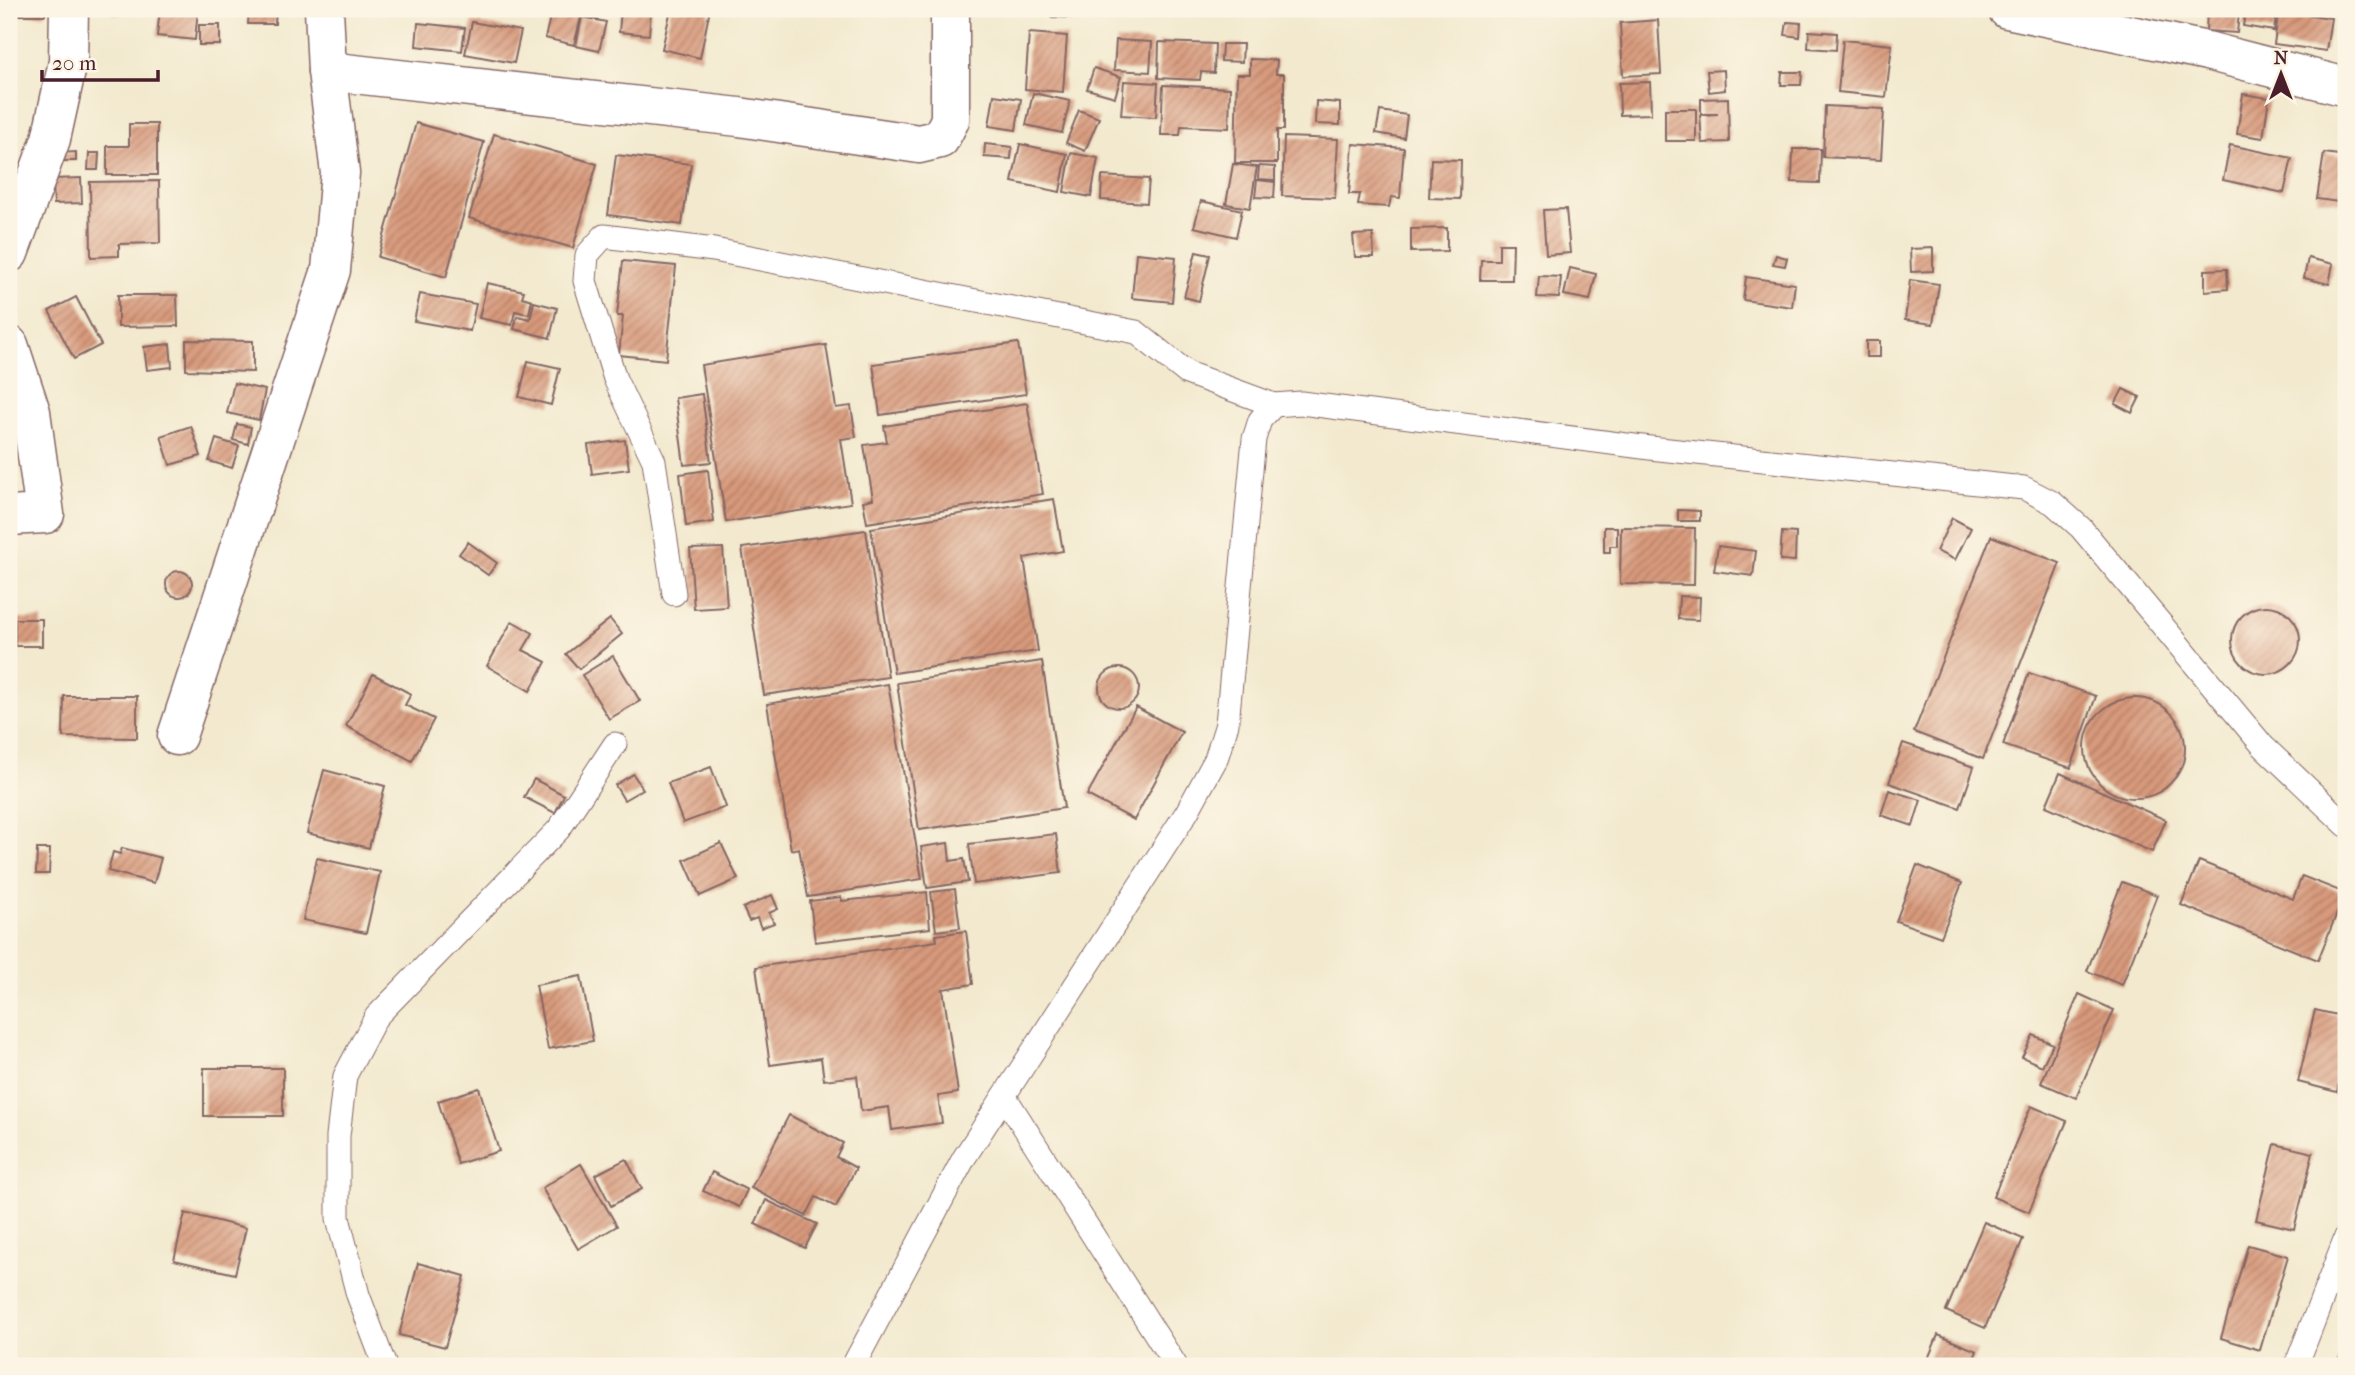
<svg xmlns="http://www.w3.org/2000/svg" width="2355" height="1375" viewBox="0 0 2355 1375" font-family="'IM FELL French Canon',serif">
<defs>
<pattern id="building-hatch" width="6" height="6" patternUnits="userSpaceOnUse" patternTransform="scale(1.75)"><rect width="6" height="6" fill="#d89a7c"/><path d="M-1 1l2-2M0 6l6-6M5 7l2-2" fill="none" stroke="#b17d66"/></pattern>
</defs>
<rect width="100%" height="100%" fill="#fcf5e5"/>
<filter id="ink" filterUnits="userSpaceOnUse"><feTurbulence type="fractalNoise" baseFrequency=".0143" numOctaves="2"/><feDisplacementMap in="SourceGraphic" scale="14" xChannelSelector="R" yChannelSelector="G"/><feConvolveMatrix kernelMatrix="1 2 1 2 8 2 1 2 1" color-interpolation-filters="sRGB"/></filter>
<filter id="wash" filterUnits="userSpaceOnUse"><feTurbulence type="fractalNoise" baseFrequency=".00686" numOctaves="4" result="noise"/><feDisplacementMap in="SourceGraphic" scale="28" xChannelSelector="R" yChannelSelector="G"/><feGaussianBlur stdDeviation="1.57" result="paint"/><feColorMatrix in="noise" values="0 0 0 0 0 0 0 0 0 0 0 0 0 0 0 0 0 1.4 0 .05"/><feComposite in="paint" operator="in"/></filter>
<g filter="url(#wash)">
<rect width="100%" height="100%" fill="#f2e9ce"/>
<g id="blocks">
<g fill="url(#building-hatch)">
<rect x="9" y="9" width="36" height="6"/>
<polygon points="113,9 139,9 140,10 114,15"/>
<polygon points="160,9 198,9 195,40 157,36"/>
<polygon points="249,9 276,9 275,24 248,24"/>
<polygon points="449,9 478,9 477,16"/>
<polygon points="552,9 581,17 574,45 545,38"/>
<polygon points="621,9 651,9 649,35 619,32"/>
<polygon points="671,9 710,9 700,58 662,49"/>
<polygon points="1051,9 1089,9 1089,18 1051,17"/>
<polygon points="2246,9 2277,9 2274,31 2243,26"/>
<polygon points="2279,10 2331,18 2326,51 2274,44"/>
<polygon points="2207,11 2239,13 2237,33 2206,31"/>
<polygon points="582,17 606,22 599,51 576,46"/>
<polygon points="1658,20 1661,74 1623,76 1620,23"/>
<polygon points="472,22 521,31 514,63 465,54"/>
<polygon points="1787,22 1801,23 1800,37 1785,35"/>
<polygon points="418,23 465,28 462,51 416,46"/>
<rect x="199" y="25" width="21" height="20"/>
<polygon points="1809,31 1837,33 1836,50 1808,48"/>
<polygon points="1029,33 1067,36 1063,92 1025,89"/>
<polygon points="1116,40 1152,42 1150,72 1114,70"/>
<polygon points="1843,40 1892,45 1886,97 1838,92"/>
<polygon points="1159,42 1215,44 1214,73 1201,72 1200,80 1158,78"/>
<polygon points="1222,44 1243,44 1242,62 1221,61"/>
<polygon points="1250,59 1277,60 1276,74 1284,74 1284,130 1277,130 1277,163 1235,163 1237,74 1250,74"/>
<polygon points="1094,68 1121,77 1115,97 1087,89"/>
<polygon points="1724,70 1725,90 1709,92 1707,71"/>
<polygon points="1782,72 1802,72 1801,85 1781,85"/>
<polygon points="1124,81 1158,83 1156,117 1121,115"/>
<polygon points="1650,82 1651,114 1620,115 1619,83"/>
<polygon points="1163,85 1230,88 1229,128 1181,126 1180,135 1161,135"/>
<polygon points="1033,93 1070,101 1062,133 1026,125"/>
<polygon points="2243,94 2269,98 2263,138 2237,134"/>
<polygon points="994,95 1021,99 1016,130 989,126"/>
<polygon points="1728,98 1729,142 1702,143 1700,115 1718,114 1701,114 1701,99"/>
<polygon points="1316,101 1340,103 1340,125 1315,124"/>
<polygon points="1825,106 1884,109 1881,160 1823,157"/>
<rect x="1665" y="109" width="31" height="32"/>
<polygon points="1079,110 1099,118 1085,151 1066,143"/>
<polygon points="1380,111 1407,115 1404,138 1376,133"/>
<polygon points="416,123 484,142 446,277 378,257"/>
<polygon points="129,124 157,124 157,175 107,175 107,146 129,146"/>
<polygon points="494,134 597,164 573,248 469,218"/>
<polygon points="1284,137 1338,139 1335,198 1282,196"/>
<polygon points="985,144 1012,147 1011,159 984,157"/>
<polygon points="1020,144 1067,154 1060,192 1012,182"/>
<polygon points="1353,144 1404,148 1400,198 1391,197 1389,207 1358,205 1360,194 1349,194"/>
<polygon points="2230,145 2292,158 2284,193 2223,180"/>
<polygon points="1793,149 1821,149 1820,183 1792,182"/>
<polygon points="76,152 76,161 59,161 59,153"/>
<polygon points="89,153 99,153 98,170 88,170"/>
<polygon points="1071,153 1098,158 1091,197 1064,192"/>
<polygon points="2324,153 2346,156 2346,203 2317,199"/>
<polygon points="616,155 691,164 682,225 608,215"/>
<polygon points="1431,159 1461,160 1460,199 1429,198"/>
<polygon points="1233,164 1257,167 1250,208 1226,204"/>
<polygon points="1259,166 1275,167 1275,180 1258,179"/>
<polygon points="1102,176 1149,179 1147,203 1101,200"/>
<polygon points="81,178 82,203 54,204 53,179"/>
<polygon points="1257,180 1275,182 1274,198 1255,197"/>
<polygon points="159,181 160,243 119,244 119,256 91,257 90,182"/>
<polygon points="1201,201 1242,210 1236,237 1194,227"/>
<polygon points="1566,209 1570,253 1546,255 1543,210"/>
<polygon points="1447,228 1447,251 1411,252 1411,229"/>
<polygon points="1373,234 1374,257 1355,257 1353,235"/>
<polygon points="1499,244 1513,244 1512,280 1480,280 1481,260 1499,260"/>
<polygon points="1933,248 1933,271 1911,272 1910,249"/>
<polygon points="1196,252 1210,255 1199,301 1184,297"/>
<polygon points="1136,253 1176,257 1172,302 1132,298"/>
<polygon points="1776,255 1787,258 1785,266 1773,264"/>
<polygon points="2308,258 2333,264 2329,284 2304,278"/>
<polygon points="623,261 676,266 666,360 619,355 623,316 617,316"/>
<polygon points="1570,268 1596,274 1590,300 1564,295"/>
<polygon points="2227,269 2228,289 2205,291 2205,270"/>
<polygon points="1539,276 1561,277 1559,298 1537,297"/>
<polygon points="1746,277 1795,284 1792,307 1743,300"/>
<polygon points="1910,280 1939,284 1933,324 1905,320"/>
<polygon points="487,283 524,291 522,297 532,300 529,314 515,311 512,325 479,318"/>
<polygon points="420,294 476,304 470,331 414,321"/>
<polygon points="118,295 177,295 178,326 118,327"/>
<polygon points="76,297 101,345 74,359 49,311"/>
<polygon points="534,302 557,308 550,338 514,329 517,316 530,319"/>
<polygon points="186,340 253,341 253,372 186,370"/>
<rect x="1866" y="341" width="14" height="16"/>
<polygon points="1018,343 1026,394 880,415 873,364"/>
<polygon points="170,344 172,367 147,370 144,347"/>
<polygon points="826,345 836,408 851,406 856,437 841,439 851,503 726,522 701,365"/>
<polygon points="528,361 560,368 551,405 519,397"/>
<polygon points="234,383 265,390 259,420 227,413"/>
<polygon points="2123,389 2140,397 2132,413 2115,404"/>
<polygon points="702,394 711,462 684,465 675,398"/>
<polygon points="1027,403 1043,494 867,523 863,501 873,499 864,445 887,442 884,426"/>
<polygon points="237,424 251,427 248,444 233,440"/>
<polygon points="191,426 201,456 170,465 161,436"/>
<polygon points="216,439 239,446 232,468 209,461"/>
<polygon points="625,440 629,469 592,474 588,445"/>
<polygon points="708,470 714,522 686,526 680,474"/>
<polygon points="1054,499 1063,551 1024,558 1038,651 894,673 871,528"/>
<polygon points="1678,510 1700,511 1700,521 1678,521"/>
<polygon points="1952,518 1971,528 1955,560 1936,551"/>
<polygon points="1604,527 1617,527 1617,546 1610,546 1610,552 1604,552"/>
<polygon points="1621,527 1695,528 1694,585 1620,584"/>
<polygon points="866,530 888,677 764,695 742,548"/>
<polygon points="1782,532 1796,533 1795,561 1780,560"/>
<polygon points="1991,536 2060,563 1983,759 1914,732"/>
<polygon points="468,542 497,563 488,575 459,554"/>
<polygon points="1718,546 1756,551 1753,576 1714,571"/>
<polygon points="723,548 727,607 694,609 690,549"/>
<circle cx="179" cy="584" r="13"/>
<polygon points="1679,596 1700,597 1699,620 1678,619"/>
<circle cx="2266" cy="640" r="34"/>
<rect x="15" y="619" width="27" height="27"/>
<polygon points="610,619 622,634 579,669 566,654"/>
<polygon points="512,621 533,633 523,650 546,662 530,691 487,666"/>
<polygon points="613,656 640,701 609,719 582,675"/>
<polygon points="1042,661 1064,808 919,830 897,683"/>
<circle cx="1119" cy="688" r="20"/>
<polygon points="2029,673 2096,696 2071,768 2003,745"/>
<polygon points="373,674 411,694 405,705 434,719 412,761 346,726"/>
<polygon points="888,684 922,879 808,897 799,848 791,850 767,704"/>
<polygon points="64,696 137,696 137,738 63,737"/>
<circle cx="2135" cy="748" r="50"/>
<polygon points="1136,707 1182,732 1134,820 1087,795"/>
<polygon points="1903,743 1974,767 1960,808 1889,783"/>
<polygon points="711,767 726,807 683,823 668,783"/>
<polygon points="324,770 385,786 369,848 307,833"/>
<polygon points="2060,773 2166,820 2152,852 2046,806"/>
<polygon points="633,774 643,789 624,800 615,785"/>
<polygon points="534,779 564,795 555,813 524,797"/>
<polygon points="1889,790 1921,800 1913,826 1881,815"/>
<polygon points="1056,834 1061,873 974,884 969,844"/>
<polygon points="721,843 738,879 700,896 684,860"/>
<polygon points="948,843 950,861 964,859 968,882 927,888 921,847"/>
<polygon points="122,848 161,858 154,883 108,871 113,852 120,854"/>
<polygon points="37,849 50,849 49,874 36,874"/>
<polygon points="317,858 380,872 366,933 303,920"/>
<polygon points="2199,861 2293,899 2302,876 2345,893 2318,960 2181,905"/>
<polygon points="1917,865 1962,883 1941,937 1896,921"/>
<polygon points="2122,882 2157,895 2122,985 2087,971"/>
<polygon points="955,889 960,928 936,931 931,892"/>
<polygon points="927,892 930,928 815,942 810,901 841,897 842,901"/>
<polygon points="772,895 778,909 769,913 774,923 761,928 757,918 749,921 743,908"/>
<polygon points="966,931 973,984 943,989 958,1093 938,1096 942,1123 892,1130 889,1107 861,1111 857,1076 824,1080 821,1058 770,1065 756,967 937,941 936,935"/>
<polygon points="581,976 593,1041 548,1049 536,985"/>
<polygon points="2079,994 2114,1010 2076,1098 2041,1083"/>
<polygon points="2315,1010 2346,1017 2346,1054 2337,1092 2298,1082"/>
<polygon points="2033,1035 2053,1044 2042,1066 2022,1057"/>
<rect x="204" y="1068" width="79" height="48"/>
<polygon points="479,1088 499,1151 458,1164 438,1101"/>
<polygon points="2031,1106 2067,1121 2029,1212 1993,1197"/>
<polygon points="789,1115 843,1143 836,1157 856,1168 836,1207 816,1197 806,1216 751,1188"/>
<polygon points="2275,1144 2313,1153 2294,1229 2256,1220"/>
<polygon points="626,1159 642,1189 611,1206 595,1175"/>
<polygon points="581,1164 617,1226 578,1249 542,1188"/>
<polygon points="712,1172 747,1190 739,1207 703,1191"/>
<polygon points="766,1200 817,1224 805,1248 755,1224"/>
<polygon points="185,1213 246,1228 235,1274 174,1260"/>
<polygon points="1984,1222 2023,1239 1985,1328 1946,1311"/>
<polygon points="2248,1245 2288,1256 2260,1350 2221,1338"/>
<polygon points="418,1263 465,1276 445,1347 399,1335"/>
<polygon points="1938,1335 1977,1351 1971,1366 1925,1366"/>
<polygon points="2346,1337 2346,1366 2337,1366"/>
</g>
</g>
</g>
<g filter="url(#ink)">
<use href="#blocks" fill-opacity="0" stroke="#856664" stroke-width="2"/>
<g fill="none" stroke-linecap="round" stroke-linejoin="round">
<g stroke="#856664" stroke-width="25">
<g id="lane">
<polyline points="674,594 654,461 615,379 585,281 587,255 604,236 714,250 1136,332 1187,373 1274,405"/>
<polyline points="1005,1097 1176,1366"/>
<polyline points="385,1366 358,1295 338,1218 338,1136 345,1076 376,1017 559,829 615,744"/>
<polyline points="853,1366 964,1158 1187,812 1216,759 1227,724 1254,439 1260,420 1274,405 1301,403 1650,448 2024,488 2053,503 2081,528 2263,746 2346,825"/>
<polyline points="2296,1366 2346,1237"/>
</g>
</g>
<g stroke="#856664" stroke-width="41">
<g id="street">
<polyline points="2007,9 2207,51 2346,87"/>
<polyline points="327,71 739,117 919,144 940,139 950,120 950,9"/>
<polyline points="9,253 51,139 68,62 69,9"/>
<polyline points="9,345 31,412 45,514 9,516"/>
<polyline points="177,736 331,270 340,173 327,71 324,9"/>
</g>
</g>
<use href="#lane" stroke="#fff" stroke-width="23"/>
<use href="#street" stroke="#fff" stroke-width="38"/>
</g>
</g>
<rect width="2355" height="1375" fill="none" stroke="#fcf5e5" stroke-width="35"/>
<g transform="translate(2281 74)" stroke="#fcf5e5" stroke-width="5" paint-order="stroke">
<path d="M0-5L12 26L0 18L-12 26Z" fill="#4a1f2b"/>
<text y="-10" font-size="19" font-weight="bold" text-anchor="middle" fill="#4a1f2b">N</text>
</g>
<path d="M42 70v10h116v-10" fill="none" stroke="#4a1f2b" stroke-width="3.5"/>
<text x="52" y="70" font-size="21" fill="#4a1f2b" stroke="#fcf5e5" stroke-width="5" paint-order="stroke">20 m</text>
</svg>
